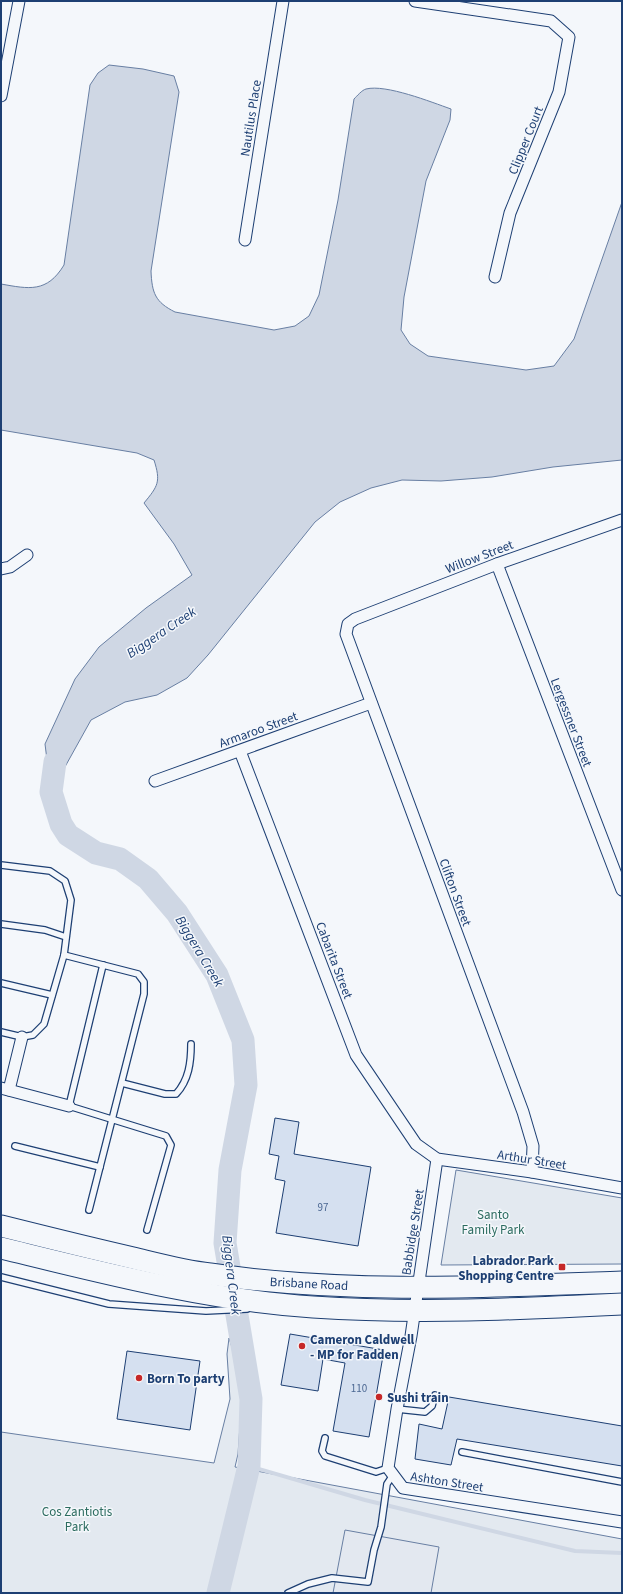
<svg xmlns="http://www.w3.org/2000/svg" width="623" height="1594" viewBox="0 0 623 1594" font-family="'Source Sans 3',sans-serif">
<rect width="100%" height="100%" fill="#f4f7fb"/>
<g fill="#e3e9f0" stroke="#687fa3">
<polygon points="456,1170 622,1198 622,1264 441,1265"/>
<polygon points="229,1338 243,1382 238,1454 235,1467 622,1539 622,1593 1,1593 1,1432 214,1463 230,1399 227,1354"/>
</g>
<polygon fill="#e3e8f0" stroke="#687fa3" points="345,1530 439,1547 431,1593 333,1593"/>
<path fill="#cfd7e4" stroke="#687fa3" d="M109,65L143,69L174,76L179,92L151,271C152,293 155,302 175,312L274,330L295,326L309,316L319,295L338,200L354,99C357,96 362,90 366,89C386,84 431,102 451,109L450,120L426,181L404,297L401,330L410,344L428,356L526,370L554,366L574,339L622,202V460L553,467L492,477L441,481L402,480L371,488L340,502L315,522L208,655L187,678L157,695L125,702L91,720L51,792L45,744L75,679L99,647L146,608L192,575L174,544L144,503C158,486 161,482 154,460L137,453L1,430V284C29,289 47,293 64,265L90,85L98,73Z"/>
<g fill="none" stroke-linecap="round" stroke-linejoin="round">
<polyline stroke="#cfd7e4" stroke-width="4" points="249,1466 365,1500 575,1551 622,1553"/>
<polyline stroke="#cfd7e4" stroke-width="23" points="55,762 51,792 61,824 68,835 96,853 120,859 148,879 177,913 217,975 243,1040 246,1085 230,1170 225,1243 251,1399 249,1466 218,1593"/>
</g>
<g fill="#d5e0f0" stroke="#1d3f73">
<polygon points="275,1118 299,1122 294,1154 371,1167 358,1246 276,1233 285,1181 275,1179 279,1156 269,1154"/>
<polygon points="290,1334 384,1350 369,1437 333,1431 345,1363 323,1359 318,1391 281,1385"/>
<polygon points="127,1351 200,1361 190,1430 117,1419"/>
<polygon points="449,1397 622,1426 622,1466 457,1439 451,1465 415,1459 419,1424 442,1429"/>
</g>
<g fill="none" stroke-linecap="round" stroke-linejoin="round">
<g stroke="#1d3f73" stroke-width="8">
<g id="lane">
<polyline points="1,865 50,871 65,881 71,900 64,955 44,1024 33,1035 22,1037 1,1032"/>
<polyline points="1,924 45,930 66,937"/>
<polyline points="64,955 138,974 144,982 144,994 89,1210"/>
<polyline points="103,965 69,1106 166,1136 171,1145 147,1230"/>
<polyline points="1,983 52,995"/>
<path d="M122,1083L165,1094H176C189,1080 191,1062 191,1044"/>
<polyline points="15,1146 100,1167"/>
<polyline points="1,1277 109,1304 206,1311 247,1309"/>
<polyline points="397,1409 425,1412 432,1406 435,1395"/>
<polyline points="325,1438 322,1451 325,1456 376,1472 388,1468"/>
<polyline points="462,1452 622,1482"/>
<polyline points="288,1593 308,1584 332,1578 368,1582 374,1550 381,1527 387,1484 393,1475"/>
</g>
</g>
<g stroke="#1d3f73" stroke-width="13">
<g id="street">
<polyline points="415,1 551,21 569,37 559,92 510,213 495,277"/>
<polyline points="1,96 19,1"/>
<polyline points="245,240 283,1"/>
<polyline points="497,564 622,890"/>
<polyline points="1,569 10,567 27,555"/>
<polyline points="240,751 356,1055 416,1144 437,1159 532,1172 622,1188"/>
<polyline points="155,781 371,703"/>
<polyline points="1,1088 69,1106"/>
<polyline points="9,1090 22,1037"/>
<polyline points="437,1159 411,1336 397,1409 388,1468 403,1488 622,1522"/>
<polyline points="532,1172 533,1146 523,1112 346,634 348,624 355,619 497,564 622,520"/>
</g>
</g>
<g stroke="#1d3f73" stroke-width="23">
<g id="highway">
<path d="M1,1226C45,1237 89,1248 133,1258C158,1264 184,1271 210,1274C346,1294 485,1287 622,1282"/>
<path d="M1,1248C104,1273 207,1300 313,1307C416,1314 519,1309 622,1304"/>
</g>
</g>
<use href="#lane" stroke="#f4f7fb" stroke-width="5.5"/>
<use href="#street" stroke="#f4f7fb" stroke-width="11"/>
<use href="#highway" stroke="#f4f7fb" stroke-width="21"/>
</g>
<g fill="#c62828" stroke="#f4f7fb" stroke-width="1.5">
<rect x="558" y="1263" width="8" height="8" rx="2"/>
<circle cx="302" cy="1346" r="4"/>
<circle cx="139" cy="1378" r="4"/>
<circle cx="379" cy="1397" r="4"/>
</g>
<g text-anchor="middle" stroke-width="3" stroke-linejoin="round" paint-order="stroke">
<g font-size="11" fill="#4b6792">
<text x="323" y="1211">97</text>
<text x="359" y="1392">110</text>
</g>
<g font-size="13" fill="#1d3f73" stroke="#f4f7fb">
<text transform="translate(250 118) rotate(-81)" y="5">Nautilus Place</text>
<text transform="translate(525 140) rotate(-68)" y="5">Clipper Court</text>
<text transform="translate(479 556) rotate(-21)" y="5">Willow Street</text>
<text transform="translate(572 722) rotate(69)" y="5">Lergessner Street</text>
<text transform="translate(258 729) rotate(-20)" y="5">Armaroo Street</text>
<text transform="translate(456 892) rotate(70)" y="5">Clifton Street</text>
<text transform="translate(335 960) rotate(69)" y="5">Cabarita Street</text>
<text transform="translate(532 1159) rotate(9)" y="5">Arthur Street</text>
<text transform="translate(412 1232) rotate(-81)" y="5">Babbidge Street</text>
<text transform="translate(309 1283) rotate(3)" y="5">Brisbane Road</text>
<text transform="translate(447 1481) rotate(9)" y="5">Ashton Street</text>
</g>
<g font-size="13" fill="#2c6c60" stroke="#f4f7fb">
<text x="493" y="1219">Santo<tspan x="493" dy="15">Family Park</tspan></text>
<text x="77" y="1516">Cos Zantiotis<tspan x="77" dy="15">Park</tspan></text>
</g>
<g font-size="13" font-weight="bold" fill="#1d3f73" stroke="#f4f7fb" text-anchor="start">
<text x="554" y="1265" text-anchor="end">Labrador Park<tspan x="554" dy="15">Shopping Centre</tspan></text>
<text x="310" y="1344">Cameron Caldwell<tspan x="310" dy="15">- MP for Fadden</tspan></text>
<text x="147" y="1383">Born To party</text>
<text x="387" y="1402">Sushi train</text>
</g>
<g font-size="14" font-style="italic" fill="#1d3f73" stroke="#f4f7fb">
<text transform="translate(161 632) rotate(-34)" y="5">Biggera Creek</text>
<text transform="translate(200 951) rotate(59)" y="5">Biggera Creek</text>
<text transform="translate(232 1275) rotate(83)" y="5">Biggera Creek</text>
</g>
</g>
<rect width="623" height="1594" fill="none" stroke="#1d3f73" stroke-width="4"/>
</svg>
